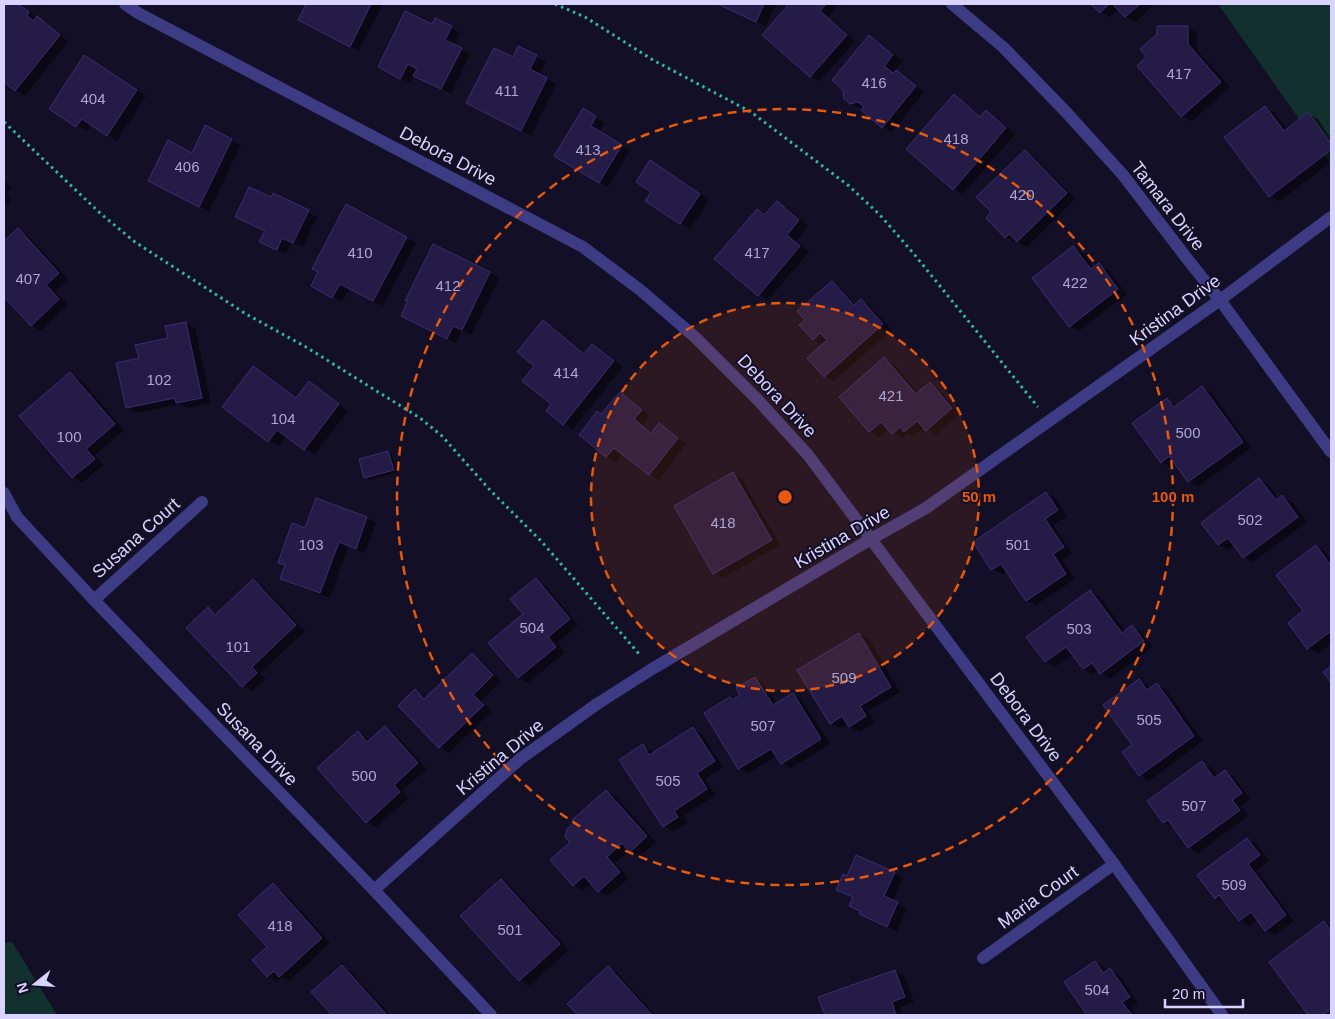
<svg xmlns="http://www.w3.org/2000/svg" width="1335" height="1019" viewBox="0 0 1335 1019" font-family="Helvetica,sans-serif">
<rect width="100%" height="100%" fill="#130f26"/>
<g fill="#12302e">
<polygon points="1218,4 1331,4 1331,164"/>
<polygon points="12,942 57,1015 6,1015 4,1013 4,943"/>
</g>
<g fill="#0007">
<polygon points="4,4 19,4 68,41 25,96 16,90 4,81"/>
<polygon points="307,4 383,4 359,51 299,20"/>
<polygon points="719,4 776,4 766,26"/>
<polygon points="791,4 839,4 828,17 855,41 820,81 810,76 764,35"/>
<polygon points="1093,4 1154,4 1136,22 1126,16 1119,9 1110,17 1101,12"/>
<polygon points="432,26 451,27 460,33 454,46 470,54 451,94 414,75 410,83 388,72"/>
<polygon points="1188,27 1197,33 1197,50 1230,87 1192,121 1182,116 1138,66"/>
<polygon points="869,36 878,42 902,61 894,71 905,77 924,92 892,132 883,127 863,110 865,107 860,108 851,103"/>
<polygon points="519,48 546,62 539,75 556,84 531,135 477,108 514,59"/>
<polygon points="94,62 146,96 117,141 91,124 86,131 51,109"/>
<polygon points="954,96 963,101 981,117 986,112 995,117 1015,134 963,194 954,189"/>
<polygon points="1265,107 1275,113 1288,130 1308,114 1318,119 1331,138 1331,162 1280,201 1270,196"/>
<polygon points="583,110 605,123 599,132 630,151 608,187 556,156"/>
<polygon points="206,127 241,145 209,211 159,186 193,154"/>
<polygon points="1025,151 1034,157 1075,199 1027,247 1006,237 988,218 993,212"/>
<polygon points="660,167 709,200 690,229 647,201 653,192"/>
<polygon points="4,180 12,188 6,194 12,200 4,208"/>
<polygon points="272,199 308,212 317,217 303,247 292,242 286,254 270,247 261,242 266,232 236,217"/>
<polygon points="777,202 787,208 808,226 796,241 809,252 768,300 759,295 716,259 757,210 766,215"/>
<polygon points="347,206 416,243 383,306 350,288 342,302 322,291"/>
<polygon points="18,230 27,235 68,279 55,291 68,305 41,331 31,325 7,299 4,301 4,243"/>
<polygon points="433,245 499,278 471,335 462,330 456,343 412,321 409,302 407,300"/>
<polygon points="1073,248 1083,253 1094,268 1099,265 1108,270 1127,294 1079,331 1070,326"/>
<polygon points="832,282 841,288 856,305 861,300 870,306 892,330 834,381 824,376 823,345 813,340"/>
<polygon points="543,322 552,327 586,354 593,345 602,351 623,367 573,429 564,424 553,404 536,366"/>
<polygon points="186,323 195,328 211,403 187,408 180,404 136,413 127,407 140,359 170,339"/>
<polygon points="884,359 894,364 919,394 930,384 939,389 960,414 936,435 924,427 914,436 909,433 902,438 893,433 889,428 879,437 870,431"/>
<polygon points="253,367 262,373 297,399 318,388 348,411 314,455 287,436 278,446 269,441 224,406"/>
<polygon points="70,373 80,379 124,430 95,455 103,465 82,483 73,477"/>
<polygon points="1202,388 1212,393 1251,448 1198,487 1188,481 1176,464 1171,467 1162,462 1167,400 1177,406"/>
<polygon points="620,393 629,399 650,416 643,425 653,433 659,424 668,430 686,444 659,480 650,474 623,453 616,462 607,456 580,435 602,416"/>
<polygon points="388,452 392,455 397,472 370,480 365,477"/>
<polygon points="733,473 742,479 780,545 723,578 714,573"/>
<polygon points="1259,480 1269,485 1279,499 1282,497 1292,502 1307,522 1253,562 1244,557 1235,545 1228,550 1219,544 1203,523"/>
<polygon points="1046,493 1055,498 1067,516 1053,525 1072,553 1062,560 1075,579 1036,605 1027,600 1007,571 1002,574 992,569"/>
<polygon points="367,518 376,523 365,553 348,547 330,598 291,584 282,578 286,566 279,562 306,529"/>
<polygon points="1316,547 1326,552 1331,560 1331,644 1318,654 1308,648 1289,623 1305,611"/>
<polygon points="536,580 545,585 578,625 557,643 565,652 528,683 518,677 525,614"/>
<polygon points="253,581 262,586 305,631 260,673 266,679 252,691 243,686 208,609 218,614"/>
<polygon points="1090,591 1100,597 1126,632 1132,627 1141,632 1152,647 1110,679 1101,673 1098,670 1093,674 1084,669 1073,654 1055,667 1046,662 1028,638"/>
<polygon points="859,634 869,639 900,692 868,711 875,722 859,732 849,726 848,724 840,728 831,723"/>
<polygon points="472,655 481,660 501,681 481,701 492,711 449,753 440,747 400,706 415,691 427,698"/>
<polygon points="755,678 764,684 777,704 793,694 802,700 830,744 791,768 782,763 777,756 749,773 739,768 730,698 734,700 742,695"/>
<polygon points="1139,680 1148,686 1151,689 1157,685 1166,690 1203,741 1149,781 1140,775 1123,752 1133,745"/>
<polygon points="385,727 394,733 427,769 402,790 409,798 376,827 367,822 358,732 367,738 370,741"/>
<polygon points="693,728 702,734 723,767 705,779 716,795 683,816 687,823 673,832 664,826 621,760 643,746 652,751 654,754"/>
<polygon points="1202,763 1212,768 1218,777 1225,771 1234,777 1250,799 1241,806 1248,816 1198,853 1189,847 1173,827 1164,822"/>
<polygon points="606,791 616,797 656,842 640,856 630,850 615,863 629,878 608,896 599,891 592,883 583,891 574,885 552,860 571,842"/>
<polygon points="1247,839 1257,845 1269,861 1257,870 1294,921 1275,935 1266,930 1258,919 1249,926 1239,920 1226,903 1225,904 1216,898 1199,875"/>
<polygon points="894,873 903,878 893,901 907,909 897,931 860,914 861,911 854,898 838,889"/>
<polygon points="501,880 510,886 569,950 529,986 520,980 461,916"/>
<polygon points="273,885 282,890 330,943 289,981 282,977 278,982 268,976 254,960 269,947"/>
<polygon points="1324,922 1331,926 1331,1015 1310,1015 1271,962"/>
<polygon points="1095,962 1104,967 1107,972 1110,970 1119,975 1138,1003 1131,1008 1136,1015 1088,1015 1065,983"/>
<polygon points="342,966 351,972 391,1015 334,1015 313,993"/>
<polygon points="608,968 617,973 655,1015 580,1015 569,1004"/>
<polygon points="895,971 905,977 914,1002 900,1007 903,1015 826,1015 820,997"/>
</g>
<g fill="#241b46" stroke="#3b2e72">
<polygon points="4,4 18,4 29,12 27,16 33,21 37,16 60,35 15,91 4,82"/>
<polygon points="306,4 371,4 350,47 298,20"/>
<polygon points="718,4 764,4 756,22"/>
<polygon points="789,4 826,4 820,11 847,35 810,77 762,35"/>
<polygon points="1091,4 1109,4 1100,13"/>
<polygon points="1112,4 1140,4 1125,17"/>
<polygon points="405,11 432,24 435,18 452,26 445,40 462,48 441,89 413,76 417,69 408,64 400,79 378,67"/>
<polygon points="1157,26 1188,26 1188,44 1221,82 1181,117 1137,66 1146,57 1140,49 1157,34"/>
<polygon points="869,35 893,55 884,66 893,73 896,70 916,86 882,128 861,110 864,107 858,102 850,104 844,99 843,90 832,80"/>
<polygon points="518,46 537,55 530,69 547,78 521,131 466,103 494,48 513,57"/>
<polygon points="84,55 137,90 107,136 82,119 76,127 49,109"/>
<polygon points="954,94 980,117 986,110 1006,128 953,190 906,149"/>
<polygon points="1265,106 1284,131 1308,112 1331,144 1331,150 1269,197 1224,137"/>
<polygon points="583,108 596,116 591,126 622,145 599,183 554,156"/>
<polygon points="205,125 232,139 199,207 148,181 168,140 192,153"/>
<polygon points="1025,150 1067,193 1017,242 1009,234 1005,238 986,218 991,212 976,197"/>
<polygon points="650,160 700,194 680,224 645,201 651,192 636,182"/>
<polygon points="249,187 271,197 273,193 309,210 293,243 282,238 277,250 259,242 265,231 235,217"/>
<polygon points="777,201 799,220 787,235 800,246 758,296 714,259 757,209 764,215"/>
<polygon points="346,204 407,237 373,301 340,284 332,298 311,286 318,272 312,269"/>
<polygon points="18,228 59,273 46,285 59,299 31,326 4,297 4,241"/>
<polygon points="433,244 490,272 462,330 453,326 447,339 401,316 408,300 405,301"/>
<polygon points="1073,246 1091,269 1099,263 1118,289 1069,327 1032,278"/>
<polygon points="832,281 854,305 861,299 883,324 824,377 807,358 827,340 820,333 813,340 799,325 805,320 797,311"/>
<polygon points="543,320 584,354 592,344 614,361 563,425 546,411 551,404 522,381 534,366 517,352"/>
<polygon points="186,322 202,398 176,403 175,398 126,408 116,363 139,358 135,345 168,338 165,326"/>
<polygon points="884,357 916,394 930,382 952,408 926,431 917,421 904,432 900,427 892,434 881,422 869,432 839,397"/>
<polygon points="253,366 296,398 309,381 339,404 304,450 277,430 268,442 222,407"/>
<polygon points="70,372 115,424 86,449 95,459 72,478 19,416"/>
<polygon points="1202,386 1243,442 1188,482 1169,456 1161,463 1132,423 1167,398 1174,407"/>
<polygon points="620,392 642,410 634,419 651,433 659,423 678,438 649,475 614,448 606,457 579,435 597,411 601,414"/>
<polygon points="388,451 394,470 364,478 359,459"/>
<polygon points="733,472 772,540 713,574 674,506"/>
<polygon points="1259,478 1276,500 1282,495 1298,517 1243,558 1228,538 1218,545 1201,523"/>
<polygon points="1046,492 1058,510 1045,519 1064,547 1053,554 1066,574 1026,601 1001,564 991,570 973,542"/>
<polygon points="316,498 367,517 356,549 339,542 320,593 280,579 285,565 278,563 292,523 305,528"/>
<polygon points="1316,545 1331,566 1331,631 1307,649 1288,623 1303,611 1276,575"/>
<polygon points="536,578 570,619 548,637 556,647 518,678 488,643 523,614 510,599"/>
<polygon points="253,579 296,625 252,667 257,673 242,687 186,628 208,607 215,615"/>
<polygon points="1090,590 1122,633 1132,625 1144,641 1100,674 1092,663 1083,669 1066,647 1045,662 1026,637"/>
<polygon points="859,633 891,687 860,706 866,716 849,727 842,716 830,724 797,670"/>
<polygon points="472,653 493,675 473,695 484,705 439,748 398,706 415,689 424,699"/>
<polygon points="1331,666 1331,683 1323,672"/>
<polygon points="755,677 773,705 793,693 821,739 781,764 771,749 738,769 704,713 730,697 732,700 740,695 736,688"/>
<polygon points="1139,679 1147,690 1157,683 1194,736 1139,776 1122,752 1132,745 1103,705"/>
<polygon points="385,726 418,763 394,785 400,792 366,823 317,768 358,731 367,742"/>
<polygon points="693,727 715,761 697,773 707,789 674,811 678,817 663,827 619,760 643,744 649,755"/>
<polygon points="1202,761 1214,778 1225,770 1242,793 1232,800 1240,810 1188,848 1168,820 1163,823 1147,801"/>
<polygon points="606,790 647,836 630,852 622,843 607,857 620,872 598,892 584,876 573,886 550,860 570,842 565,837 567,829 574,823 572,820"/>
<polygon points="1247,838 1260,855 1248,864 1286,915 1265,931 1251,912 1239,921 1219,895 1215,899 1197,875"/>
<polygon points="856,855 895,872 884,896 898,902 887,927 859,914 860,911 849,906 853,897 836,890 843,874 847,876"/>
<polygon points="501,879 560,944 519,981 460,916"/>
<polygon points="273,883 322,938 279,977 274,971 267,977 252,960 267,947 238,915"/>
<polygon points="1324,921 1331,931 1331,1009 1323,1015 1308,1015 1269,962"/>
<polygon points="1095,961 1103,973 1110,968 1130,997 1122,1002 1132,1015 1087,1015 1064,982"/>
<polygon points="342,965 387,1015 332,1015 311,992"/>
<polygon points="608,966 652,1015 578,1015 567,1004"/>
<polygon points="895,970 905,997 892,1002 896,1015 825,1015 818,997"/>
</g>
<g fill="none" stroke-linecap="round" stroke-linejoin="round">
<g stroke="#31b6ae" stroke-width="3" stroke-dasharray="2.5 4" stroke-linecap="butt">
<polyline points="555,4 585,17 653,60 751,112 849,186 880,215 914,254 1038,407"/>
<polyline points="4,122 101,214 135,242 246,314 306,347 420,418 442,436 489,489 542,542 640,655"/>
</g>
<g stroke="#3d3b84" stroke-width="12">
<polyline points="125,4 138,13 583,247 639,289 695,337 757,399 808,455 1114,864 1222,1015"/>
<polyline points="952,4 1003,47 1066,112 1123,175 1185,256 1220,300 1331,452"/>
<polyline points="4,493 17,517 94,600 374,890 491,1015"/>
<polyline points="94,600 202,502"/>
<polyline points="374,890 520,759 597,704 652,669 871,539 926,508 1220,300 1331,217"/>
<polyline points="983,958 1114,864"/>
</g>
</g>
<circle cx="785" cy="497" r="194" fill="#e8590c" fill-opacity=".12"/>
<g fill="none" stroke="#e8590c" stroke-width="2.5" stroke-dasharray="9 6">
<circle cx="785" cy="497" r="194"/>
<circle cx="785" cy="497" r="388"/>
</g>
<g text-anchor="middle" stroke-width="4" stroke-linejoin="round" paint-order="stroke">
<g font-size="15" fill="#aca6d0">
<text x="1179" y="79">417</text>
<text x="874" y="88">416</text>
<text x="507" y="96">411</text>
<text x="93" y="104">404</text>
<text x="956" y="144">418</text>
<text x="588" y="155">413</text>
<text x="187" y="172">406</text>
<text x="1022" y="200">420</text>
<text x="360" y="258">410</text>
<text x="757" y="258">417</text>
<text x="28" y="284">407</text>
<text x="1075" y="288">422</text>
<text x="448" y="291">412</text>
<text x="566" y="378">414</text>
<text x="159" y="385">102</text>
<text x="891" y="401">421</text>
<text x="283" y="424">104</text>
<text x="1188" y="438">500</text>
<text x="69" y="442">100</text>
<text x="1250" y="525">502</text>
<text x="723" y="528">418</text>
<text x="311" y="550">103</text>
<text x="1018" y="550">501</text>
<text x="532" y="633">504</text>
<text x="1079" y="634">503</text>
<text x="238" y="652">101</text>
<text x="844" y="683">509</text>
<text x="1149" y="725">505</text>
<text x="763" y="731">507</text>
<text x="364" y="781">500</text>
<text x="668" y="786">505</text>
<text x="1194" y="811">507</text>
<text x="1234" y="890">509</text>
<text x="280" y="931">418</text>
<text x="510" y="935">501</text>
<text x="1097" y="995">504</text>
</g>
<g font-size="18" fill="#d9d4fe" stroke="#130f26">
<text transform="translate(448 156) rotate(28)" y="6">Debora Drive</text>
<text transform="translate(1168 206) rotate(52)" y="6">Tamara Drive</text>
<text transform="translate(1175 310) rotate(-36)" y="6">Kristina Drive</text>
<text transform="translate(777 396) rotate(47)" y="6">Debora Drive</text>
<text transform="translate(842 537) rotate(-30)" y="6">Kristina Drive</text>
<text transform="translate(136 538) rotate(-42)" y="6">Susana Court</text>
<text transform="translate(1026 717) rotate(53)" y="6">Debora Drive</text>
<text transform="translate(257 744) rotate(46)" y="6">Susana Drive</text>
<text transform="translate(500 757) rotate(-40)" y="6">Kristina Drive</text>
<text transform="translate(1038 897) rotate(-36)" y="6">Maria Court</text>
</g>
</g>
<circle cx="785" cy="497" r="8" fill="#e8590c" stroke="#130f26" stroke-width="2.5"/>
<g font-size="15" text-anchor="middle" font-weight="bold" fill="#e8590c" stroke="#130f26" stroke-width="4" stroke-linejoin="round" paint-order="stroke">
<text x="979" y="502">50 m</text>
<text x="1173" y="502">100 m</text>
</g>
<rect width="1335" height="1019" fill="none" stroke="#d9d4fe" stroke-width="10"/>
<g transform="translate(35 984) rotate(253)" stroke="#130f26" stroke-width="4" paint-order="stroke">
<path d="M0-4L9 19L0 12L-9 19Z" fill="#d9d4fe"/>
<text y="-8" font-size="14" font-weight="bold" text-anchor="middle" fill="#d9d4fe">N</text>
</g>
<path d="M1165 999v8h78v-8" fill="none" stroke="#d9d4fe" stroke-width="2.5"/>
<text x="1172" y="999" font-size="15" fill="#d9d4fe" stroke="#130f26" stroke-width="4" paint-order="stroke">20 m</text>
</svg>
